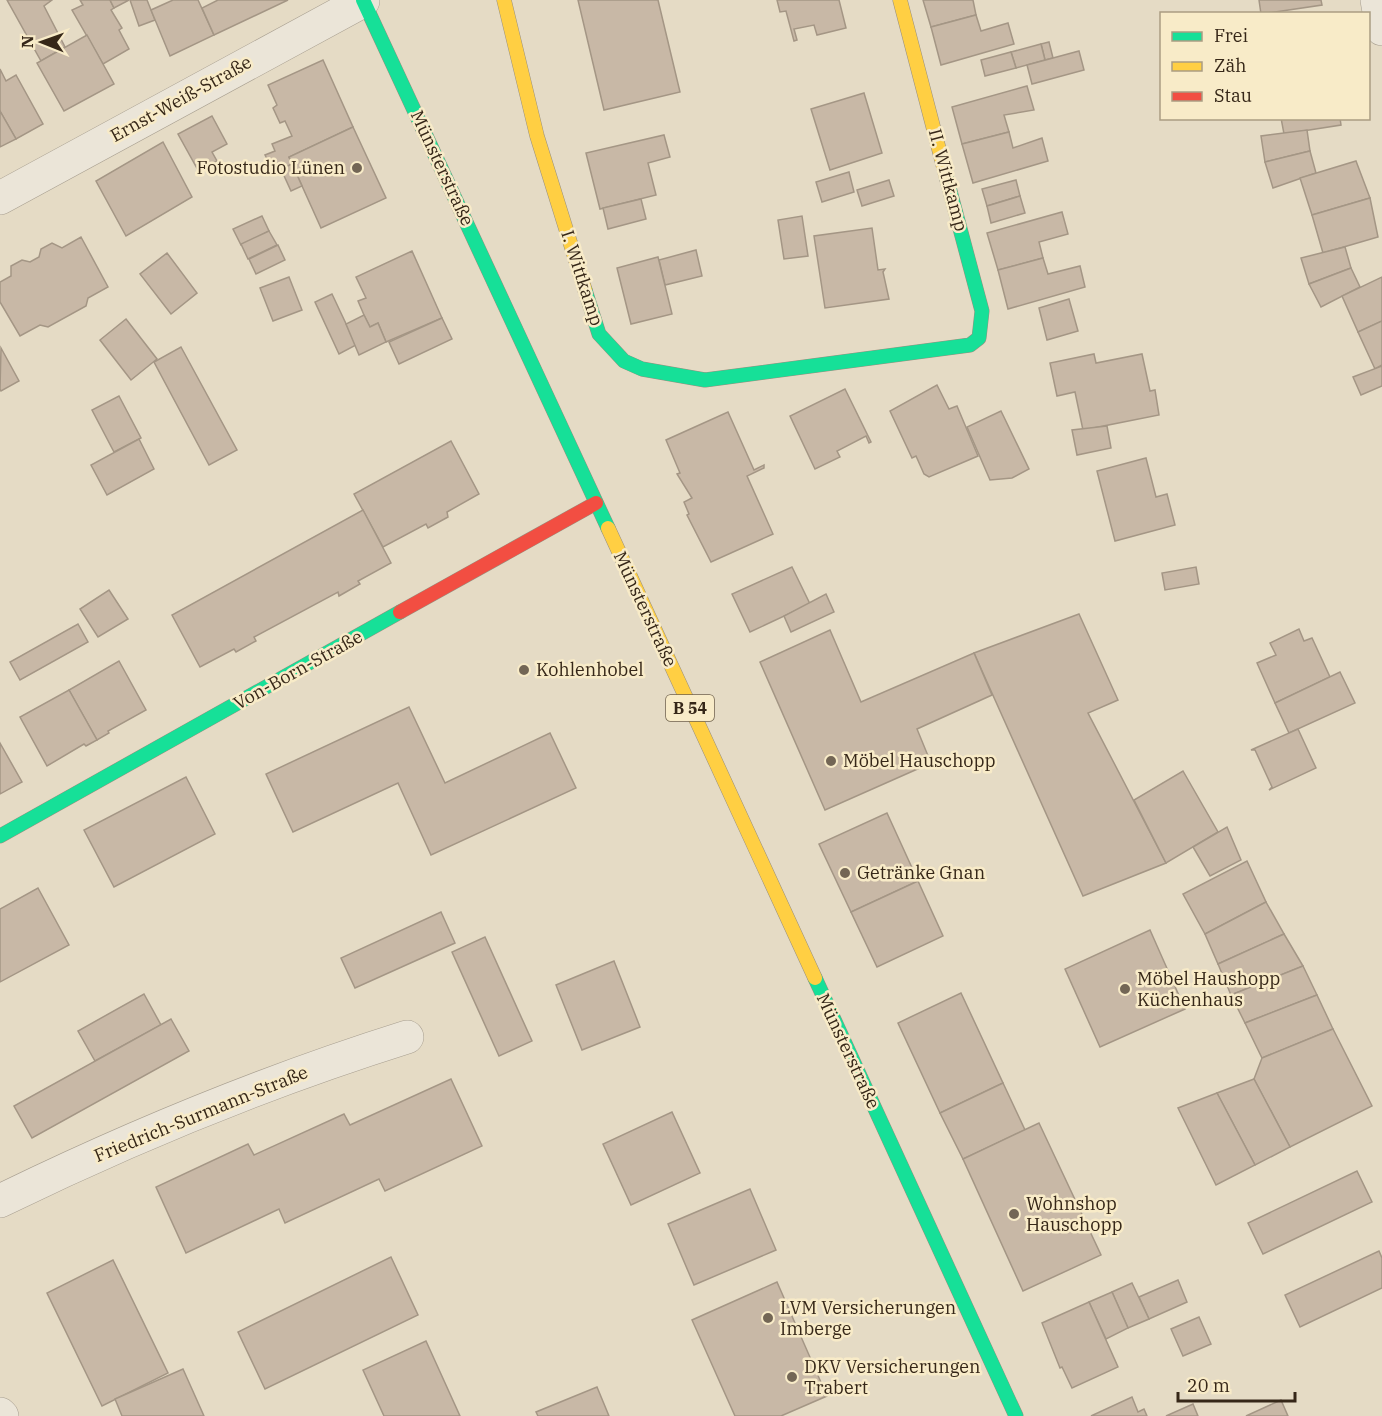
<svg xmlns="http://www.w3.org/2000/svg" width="1382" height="1416" viewBox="0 0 1382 1416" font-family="'IBM Plex Serif',serif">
<rect width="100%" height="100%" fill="#e5dbc5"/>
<g fill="#c8b8a6" stroke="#a49685" stroke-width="1.5">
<polygon points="7,0 52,0 44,6 65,47 41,61"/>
<polygon points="80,0 110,0 114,8 111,10 122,28 119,30 129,49 103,64 72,10 83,5"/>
<polygon points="110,0 129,0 114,8"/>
<polygon points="130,0 147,0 155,20 139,26"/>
<polygon points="173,0 198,0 214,35 170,56 151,10"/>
<polygon points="218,0 288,0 214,35 202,8"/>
<polygon points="578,0 658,0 680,92 604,110"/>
<polygon points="777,0 839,0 846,28 817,35 814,25 794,29 797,40 794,41 786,11 780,12"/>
<polygon points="923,0 973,0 976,15 931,27"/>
<polygon points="1259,0 1321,0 1322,5 1261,14"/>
<polygon points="976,15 981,31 1008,23 1014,44 941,65 931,27"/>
<polygon points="87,35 114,84 64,111 37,63"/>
<polygon points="1049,42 1053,58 1045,60 1041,44"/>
<polygon points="1041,44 1045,60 1016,68 1011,52"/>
<polygon points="1079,51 1084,70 1032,84 1027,65"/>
<polygon points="1011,52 1016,68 985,76 981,60"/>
<polygon points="323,60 353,127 289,157 292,164 274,173 265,155 275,151 272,144 292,136 285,121 280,123 273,108 277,105 268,85"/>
<polygon points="0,69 6,81 16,75 43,124 16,139 0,111"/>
<polygon points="1027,86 1034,110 1004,115 1009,132 962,144 952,107"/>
<polygon points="864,93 882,153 830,170 811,109"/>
<polygon points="0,111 16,139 0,147"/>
<polygon points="212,116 227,144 212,152 217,161 199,172 178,134"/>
<polygon points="1281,118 1340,118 1341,125 1284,134"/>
<polygon points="353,127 386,198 321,228 289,157"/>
<polygon points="1307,130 1310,151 1265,162 1261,136"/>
<polygon points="1009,132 1013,148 1042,138 1048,161 973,183 962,144"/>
<polygon points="664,135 670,157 648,163 656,195 600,209 586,153"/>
<polygon points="163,142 192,197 126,236 96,181"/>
<polygon points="1310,151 1316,173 1273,188 1265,162"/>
<polygon points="1356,161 1370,198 1312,215 1300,178"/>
<polygon points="292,164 302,186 291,191 281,169"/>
<polygon points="849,172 854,192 822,202 816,182"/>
<polygon points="889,180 894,196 862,206 857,190"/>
<polygon points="1016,180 1020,196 987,206 982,189"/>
<polygon points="1020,196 1025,213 991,223 987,206"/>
<polygon points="1370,198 1378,237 1323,253 1312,215"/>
<polygon points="641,199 646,219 608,229 603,208"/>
<polygon points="1062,212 1068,234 1039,242 1043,258 998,270 987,233"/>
<polygon points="262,216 269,231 241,245 233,229"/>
<polygon points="802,216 808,256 784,259 778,220"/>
<polygon points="872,228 878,270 885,269 883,272 889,299 825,308 814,236"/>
<polygon points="269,231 277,245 248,259 241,244"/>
<polygon points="81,237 108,287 88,298 86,306 48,327 40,325 20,336 0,302 0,282 11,276 11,266 22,260 30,262 39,257 41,249 52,243 62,248"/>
<polygon points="278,245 285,260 256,274 249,259"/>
<polygon points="1345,247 1351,268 1309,284 1301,258"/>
<polygon points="696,250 702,276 665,285 659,260"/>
<polygon points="412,251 442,318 386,342 378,323 370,327 364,315 358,301 366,298 356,277"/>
<polygon points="167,253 197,293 171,314 140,274"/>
<polygon points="658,257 672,314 631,324 617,268"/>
<polygon points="1043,258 1048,274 1080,266 1085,287 1008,309 998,270"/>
<polygon points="1351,268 1360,287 1321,307 1309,284"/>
<polygon points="289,277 302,310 273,321 260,288"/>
<polygon points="1382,277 1382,321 1358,332 1342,296"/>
<polygon points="332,294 356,345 339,354 315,302"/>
<polygon points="1069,299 1078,331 1047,340 1039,308"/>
<polygon points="364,315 370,327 378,323 386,342 359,355 346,324"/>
<polygon points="442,318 452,339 399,364 389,342"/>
<polygon points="126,319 157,359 131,380 100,340"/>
<polygon points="1382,321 1382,365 1375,369 1358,332"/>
<polygon points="181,347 237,450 209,465 154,362"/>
<polygon points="1,348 19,381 1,391 0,389"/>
<polygon points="1094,354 1096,363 1142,354 1150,391 1155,390 1159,415 1083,430 1075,392 1057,396 1050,363"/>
<polygon points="1382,366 1382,386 1361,395 1353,377"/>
<polygon points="937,385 949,409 957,406 978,456 929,477 924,474 916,456 912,458 890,411"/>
<polygon points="845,389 871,442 869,443 866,436 837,451 840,457 815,469 790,416"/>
<polygon points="119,396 141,438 114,452 92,410"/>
<polygon points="1001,411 1029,469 1012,478 990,480 967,427"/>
<polygon points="728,412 754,470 764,465 764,468 747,476 773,534 711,562 687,515 689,514 684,502 692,498 677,474 680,473 666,440"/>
<polygon points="1107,426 1111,448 1077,455 1072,430"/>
<polygon points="139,439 154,469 107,495 91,465"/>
<polygon points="451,441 479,494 447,512 448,517 428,528 426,524 383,547 354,494"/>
<polygon points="1146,458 1156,497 1167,494 1175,525 1115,541 1097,471"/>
<polygon points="363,510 391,563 358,581 360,584 339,596 338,592 254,637 256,641 236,652 234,649 200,667 172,615"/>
<polygon points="792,567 810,604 750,632 732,594"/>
<polygon points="1196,567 1199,584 1165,590 1162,573"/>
<polygon points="109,590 128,619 98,637 80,609"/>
<polygon points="826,594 834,612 791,632 784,616"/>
<polygon points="1079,614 1118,700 1088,713 1166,863 1083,896 974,653"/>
<polygon points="78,624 88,642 20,680 10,662"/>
<polygon points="1299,629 1304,641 1312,638 1330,677 1275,703 1257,663 1276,655 1270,643"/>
<polygon points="830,630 861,702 974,653 992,695 917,729 931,763 825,810 760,662"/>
<polygon points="119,661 146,710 108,731 109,733 97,740 69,690"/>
<polygon points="1340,672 1355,703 1289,733 1275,703"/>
<polygon points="69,690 97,740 86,746 84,744 47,766 20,717"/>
<polygon points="409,707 445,783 550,733 576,788 431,855 398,783 293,832 266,774"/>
<polygon points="1298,729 1316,768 1269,790 1272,787 1255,750 1251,750"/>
<polygon points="0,743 22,782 0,794"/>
<polygon points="1183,771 1218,832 1166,863 1134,800"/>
<polygon points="186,777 215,834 114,887 84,830"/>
<polygon points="887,813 918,881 851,912 819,844"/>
<polygon points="1227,827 1241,860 1210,876 1193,847"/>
<polygon points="1247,861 1266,902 1205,934 1183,894"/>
<polygon points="918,881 943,936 877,967 851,912"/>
<polygon points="38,888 69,945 0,982 0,909"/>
<polygon points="1266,902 1284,934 1218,964 1205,934"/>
<polygon points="441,912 455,943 355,988 341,958"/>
<polygon points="1150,930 1185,1009 1100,1047 1065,969"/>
<polygon points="1284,934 1303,966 1231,995 1218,964"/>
<polygon points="485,937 532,1041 499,1056 452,952"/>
<polygon points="614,961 640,1027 582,1050 556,985"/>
<polygon points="1303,966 1317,995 1245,1023 1231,995"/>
<polygon points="961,993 1003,1083 940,1113 898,1023"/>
<polygon points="144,994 161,1025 95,1061 78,1031"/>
<polygon points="1317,995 1333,1029 1262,1058 1245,1023"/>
<polygon points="171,1019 189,1051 32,1138 14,1106"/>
<polygon points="1333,1029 1372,1106 1290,1147 1254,1079 1262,1058"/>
<polygon points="451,1079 482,1146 385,1191 379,1179 285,1223 279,1209 186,1253 156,1187 248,1144 254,1155 344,1114 350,1125"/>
<polygon points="1254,1079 1290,1147 1255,1165 1217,1093"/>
<polygon points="1003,1083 1025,1130 963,1159 940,1113"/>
<polygon points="1217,1093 1255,1165 1216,1185 1178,1108"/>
<polygon points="672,1112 700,1173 631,1205 603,1144"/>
<polygon points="1039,1123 1101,1255 1023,1291 963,1159"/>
<polygon points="1357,1171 1372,1202 1263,1254 1248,1223"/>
<polygon points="750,1189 776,1250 694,1285 668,1224"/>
<polygon points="1379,1251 1382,1258 1382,1288 1300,1327 1285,1295"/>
<polygon points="391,1257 418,1315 265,1389 238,1332"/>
<polygon points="113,1260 168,1373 102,1406 47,1293"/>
<polygon points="1178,1280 1187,1302 1149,1319 1139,1297"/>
<polygon points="777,1282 827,1396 781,1416 735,1416 692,1320"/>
<polygon points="1132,1283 1149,1319 1128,1328 1112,1292"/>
<polygon points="1112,1292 1128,1328 1106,1339 1089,1302"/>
<polygon points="1089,1302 1118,1367 1072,1388 1062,1367 1060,1368 1042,1323"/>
<polygon points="1199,1317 1211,1344 1183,1356 1171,1329"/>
<polygon points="426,1341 460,1416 384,1416 363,1370"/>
<polygon points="183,1369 204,1416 122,1416 115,1399"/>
<polygon points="597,1387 609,1416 538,1416 536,1412"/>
<polygon points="1132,1397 1138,1412 1144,1409 1147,1416 1091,1416"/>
<polygon points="1281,1400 1288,1416 1246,1416"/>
<polygon points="1193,1404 1198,1416 1166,1416"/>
</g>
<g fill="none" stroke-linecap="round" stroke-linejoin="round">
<g stroke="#a89f90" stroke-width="34">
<g id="street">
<polyline points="1377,0 1382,29"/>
<polyline points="0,198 363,1"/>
<path d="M0,1201C131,1137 267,1081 407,1037"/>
<polyline points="0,1414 2,1416"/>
</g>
</g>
<g stroke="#988f7f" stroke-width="15">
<g id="fast">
<polyline points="363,0 608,528"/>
<polyline points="585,290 599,334 624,361 642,369 705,380 970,345 979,338 982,311 946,176"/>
<polyline points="0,836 400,612"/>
<polyline points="815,978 1016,1416"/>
</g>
</g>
<g stroke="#988f7f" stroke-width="15">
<g id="slow">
<polyline points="504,0 537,136 585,290"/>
<polyline points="900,0 946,176"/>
<polyline points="608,528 815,978"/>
</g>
</g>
<g stroke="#988f7f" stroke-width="15">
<polyline id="jam" points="400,612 596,503"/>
</g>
<use href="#street" stroke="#ebe5d8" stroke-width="33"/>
<use href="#fast" stroke="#16e098" stroke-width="14"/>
<use href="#slow" stroke="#ffcf43" stroke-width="14"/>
<use href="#jam" stroke="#f24e42" stroke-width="14"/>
</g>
<g fill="#736655" stroke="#f8ebc8" stroke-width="2">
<circle cx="357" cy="168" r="6"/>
<circle cx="524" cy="670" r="6"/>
<circle cx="831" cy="761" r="6"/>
<circle cx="845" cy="873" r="6"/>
<circle cx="1125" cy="989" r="6"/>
<circle cx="1014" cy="1214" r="6"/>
<circle cx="768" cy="1318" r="6"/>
<circle cx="792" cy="1377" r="6"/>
</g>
<g text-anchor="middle" stroke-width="5" stroke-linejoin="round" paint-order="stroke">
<rect fill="#f8ebc8" stroke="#70624d" stroke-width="1.5" x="666" y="695" width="48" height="26" rx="4.5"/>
<g font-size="16" font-weight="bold" fill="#362718">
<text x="690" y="714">B 54</text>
</g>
<g font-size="18" fill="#362718" stroke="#f8ebc8">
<text transform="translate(181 99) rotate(-29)" y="6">Ernst-Weiß-Straße</text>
<text transform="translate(442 168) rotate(65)" y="6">Münsterstraße</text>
<text transform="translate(948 180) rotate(75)" y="6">II. Wittkamp</text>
<text transform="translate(582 278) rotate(72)" y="6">I. Wittkamp</text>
<text transform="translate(645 609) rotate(65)" y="6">Münsterstraße</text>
<text transform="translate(298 670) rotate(-29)" y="6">Von-Born-Straße</text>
<text transform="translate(848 1051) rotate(65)" y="6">Münsterstraße</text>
<text transform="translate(201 1114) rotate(-22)" y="6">Friedrich-Surmann-Straße</text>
</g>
<g font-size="18" fill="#362718" stroke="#f8ebc8" text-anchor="start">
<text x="345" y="174" text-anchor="end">Fotostudio Lünen</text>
<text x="536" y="676">Kohlenhobel</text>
<text x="843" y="767">Möbel Hauschopp</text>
<text x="857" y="879">Getränke Gnan</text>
<text x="1137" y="985">Möbel Haushopp<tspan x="1137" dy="21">Küchenhaus</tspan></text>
<text x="1026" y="1210">Wohnshop<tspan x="1026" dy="21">Hauschopp</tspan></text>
<text x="780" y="1314">LVM Versicherungen<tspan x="780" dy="21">Imberge</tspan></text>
<text x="804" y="1373">DKV Versicherungen<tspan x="804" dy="21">Trabert</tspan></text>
</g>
</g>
<rect x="1160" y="12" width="210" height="108" fill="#f8ebc8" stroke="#aa9d82" stroke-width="1.5"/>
<rect x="1172" y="32" width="30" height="9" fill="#16e098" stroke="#aa9d82" stroke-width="1.5"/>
<text x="1214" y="42" font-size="18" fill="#362718">Frei</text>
<rect x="1172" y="62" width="30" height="9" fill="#ffcf43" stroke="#aa9d82" stroke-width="1.5"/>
<text x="1214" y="72" font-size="18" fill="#362718">Zäh</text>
<rect x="1172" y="92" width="30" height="9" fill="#f24e42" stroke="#aa9d82" stroke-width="1.5"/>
<text x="1214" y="102" font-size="18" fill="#362718">Stau</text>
<g transform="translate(42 42) rotate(271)" stroke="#f8ebc8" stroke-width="4.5" paint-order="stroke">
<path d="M0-4.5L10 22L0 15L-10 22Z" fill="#362718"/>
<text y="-9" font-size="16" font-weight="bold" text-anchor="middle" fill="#362718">N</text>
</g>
<path d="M1178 1392v9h117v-9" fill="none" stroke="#362718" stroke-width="3"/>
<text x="1187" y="1392" font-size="18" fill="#362718" stroke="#f8ebc8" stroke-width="4.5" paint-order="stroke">20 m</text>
</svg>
